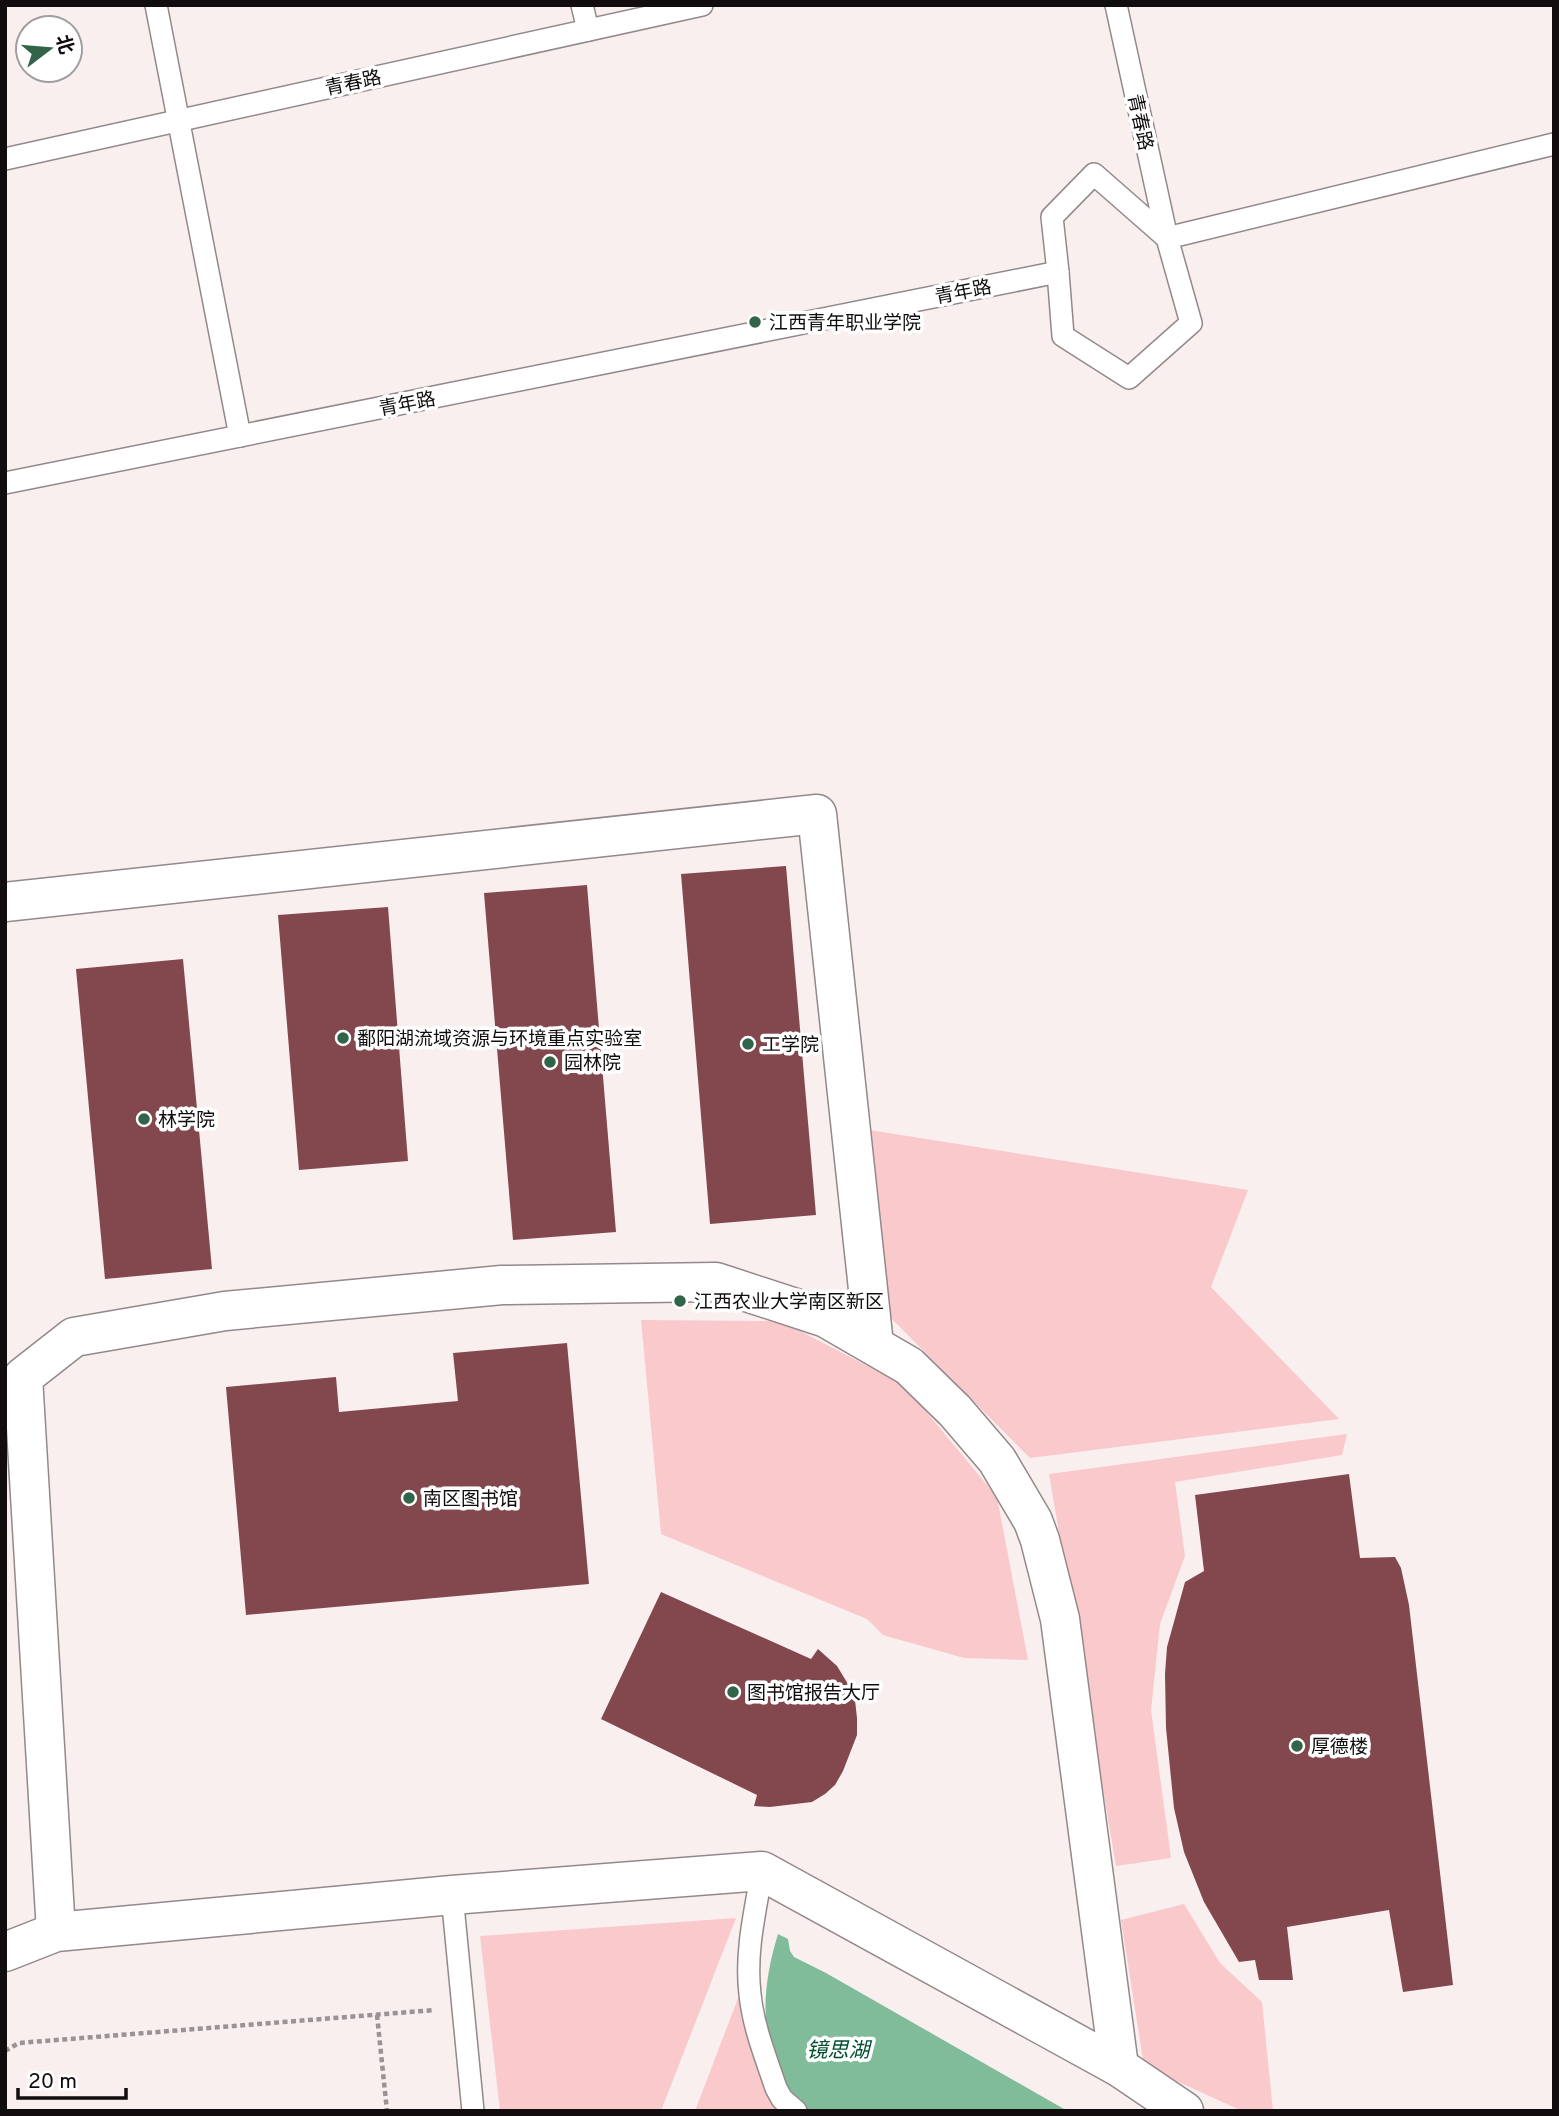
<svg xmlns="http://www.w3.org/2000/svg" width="1559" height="2116" viewBox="0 0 1559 2116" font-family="Overpass,'Noto Sans SC',sans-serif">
<rect width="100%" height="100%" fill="#f9efef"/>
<g fill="#fac9cc">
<polygon points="863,1129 1248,1190 1211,1287 1339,1419 1030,1458 887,1314"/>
<polygon points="641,1320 781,1321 904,1385 997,1497 1028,1660 964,1658 883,1635 867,1619 661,1534"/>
<polygon points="1347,1434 1342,1455 1175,1482 1185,1556 1160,1624 1151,1710 1171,1858 1116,1866 1049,1474"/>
<polygon points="1184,1904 1220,1963 1262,2002 1273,2111 1242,2111 1144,2066 1121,1920"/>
<polygon points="736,1918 661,2111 500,2111 480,1936"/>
<polygon points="740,1993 786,2111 695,2111"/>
</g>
<path fill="#80bc9a" d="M778,1934L788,1939L790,1951L794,1957L826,1973L1064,2109V2111H808C758,2060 758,1999 778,1934Z"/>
<g fill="#83484e">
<polygon points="786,866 816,1215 710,1224 681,874"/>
<polygon points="587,885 616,1232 513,1240 484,893"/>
<polygon points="388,907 408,1161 299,1170 278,915"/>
<polygon points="183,959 212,1269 105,1279 76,969"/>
<polygon points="567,1343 589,1584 246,1615 226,1387 336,1377 339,1412 458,1401 453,1353"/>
<polygon points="1349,1474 1360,1558 1395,1557 1401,1568 1409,1605 1453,1985 1403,1992 1389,1910 1287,1927 1293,1980 1259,1980 1255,1960 1239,1962 1204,1902 1184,1852 1174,1808 1166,1728 1165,1674 1167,1647 1185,1582 1204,1571 1195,1495"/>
<polygon points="661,1592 811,1659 818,1649 837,1666 848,1684 855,1700 857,1718 857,1735 843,1771 835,1785 825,1794 812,1802 770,1807 754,1806 757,1795 601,1719"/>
</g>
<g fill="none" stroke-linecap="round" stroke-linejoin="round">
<g stroke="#93898a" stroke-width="24">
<g id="lane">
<polyline points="156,5 240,436"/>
<polyline points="582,5 588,30"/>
<polyline points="1116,5 1167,238"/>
<polyline points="5,159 702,5"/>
<polyline points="1058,272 1052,217 1094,174 1167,238"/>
<polyline points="5,483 1058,272 1063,336 1129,378 1191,323 1167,238 1554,144"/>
<path d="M762,1871C755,1912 745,1953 750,1994C753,2026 766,2058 776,2088L782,2099L796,2111"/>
<polyline points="452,1895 473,2111"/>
</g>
</g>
<g stroke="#93898a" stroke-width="41">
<g id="secondary">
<polyline points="5,902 817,814 874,1345"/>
<polyline points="56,1932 23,1377 74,1337 225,1311 502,1285 716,1282 826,1318 909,1366 955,1411 997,1460 1033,1521 1040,1540 1060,1619 1119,2067"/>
<polyline points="5,1952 56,1932 452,1895 762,1871 1119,2067 1184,2111"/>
</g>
</g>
<g stroke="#9a9393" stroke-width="4.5" stroke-dasharray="5 3.5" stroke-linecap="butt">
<polyline points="377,2015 387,2111"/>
<polyline points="5,2051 19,2043 435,2010"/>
</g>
<use href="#lane" stroke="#fff" stroke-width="21"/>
<use href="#secondary" stroke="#fff" stroke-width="38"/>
</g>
<g fill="#316449" stroke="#fff" stroke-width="2.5">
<circle cx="755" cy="322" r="7"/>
<circle cx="343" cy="1038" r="7"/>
<circle cx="748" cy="1044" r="7"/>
<circle cx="550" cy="1062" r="7"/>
<circle cx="144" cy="1119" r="7"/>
<circle cx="680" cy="1301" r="7"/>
<circle cx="409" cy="1498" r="7"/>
<circle cx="733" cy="1692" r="7"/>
<circle cx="1297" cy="1746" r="7"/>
</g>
<g text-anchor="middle" stroke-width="7" stroke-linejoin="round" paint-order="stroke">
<g font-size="19" fill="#110d0e" stroke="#fff">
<text transform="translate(353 82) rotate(-12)" y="7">青春路</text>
<text transform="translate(1141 122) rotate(78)" y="7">青春路</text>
<text transform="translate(963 291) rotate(-11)" y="7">青年路</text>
<text transform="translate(407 403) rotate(-11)" y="7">青年路</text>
</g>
<g font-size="19" fill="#110d0e" stroke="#fff" text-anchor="start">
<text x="769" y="329">江西青年职业学院</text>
<text x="357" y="1045">鄱阳湖流域资源与环境重点实验室</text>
<text x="762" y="1051">工学院</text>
<text x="564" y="1069">园林院</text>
<text x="158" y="1126">林学院</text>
<text x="694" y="1308">江西农业大学南区新区</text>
<text x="423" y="1505">南区图书馆</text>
<text x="747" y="1699">图书馆报告大厅</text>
<text x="1311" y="1753">厚德楼</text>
</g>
<g font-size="21" font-style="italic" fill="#005030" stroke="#fff">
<text x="838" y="2057">镜思湖</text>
</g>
</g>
<rect width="1559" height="2116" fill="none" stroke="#110d0e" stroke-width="14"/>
<g transform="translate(49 49) rotate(74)"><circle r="33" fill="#ffffff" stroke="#a09e9f" stroke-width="2"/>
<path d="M0-5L12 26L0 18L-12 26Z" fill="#316449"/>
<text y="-10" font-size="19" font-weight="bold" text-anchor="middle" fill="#110d0e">北</text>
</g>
<path d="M18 2088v10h108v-10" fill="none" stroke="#110d0e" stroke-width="3.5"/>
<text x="28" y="2088" font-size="21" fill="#110d0e" stroke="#ffffff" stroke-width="5" paint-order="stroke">20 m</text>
</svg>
